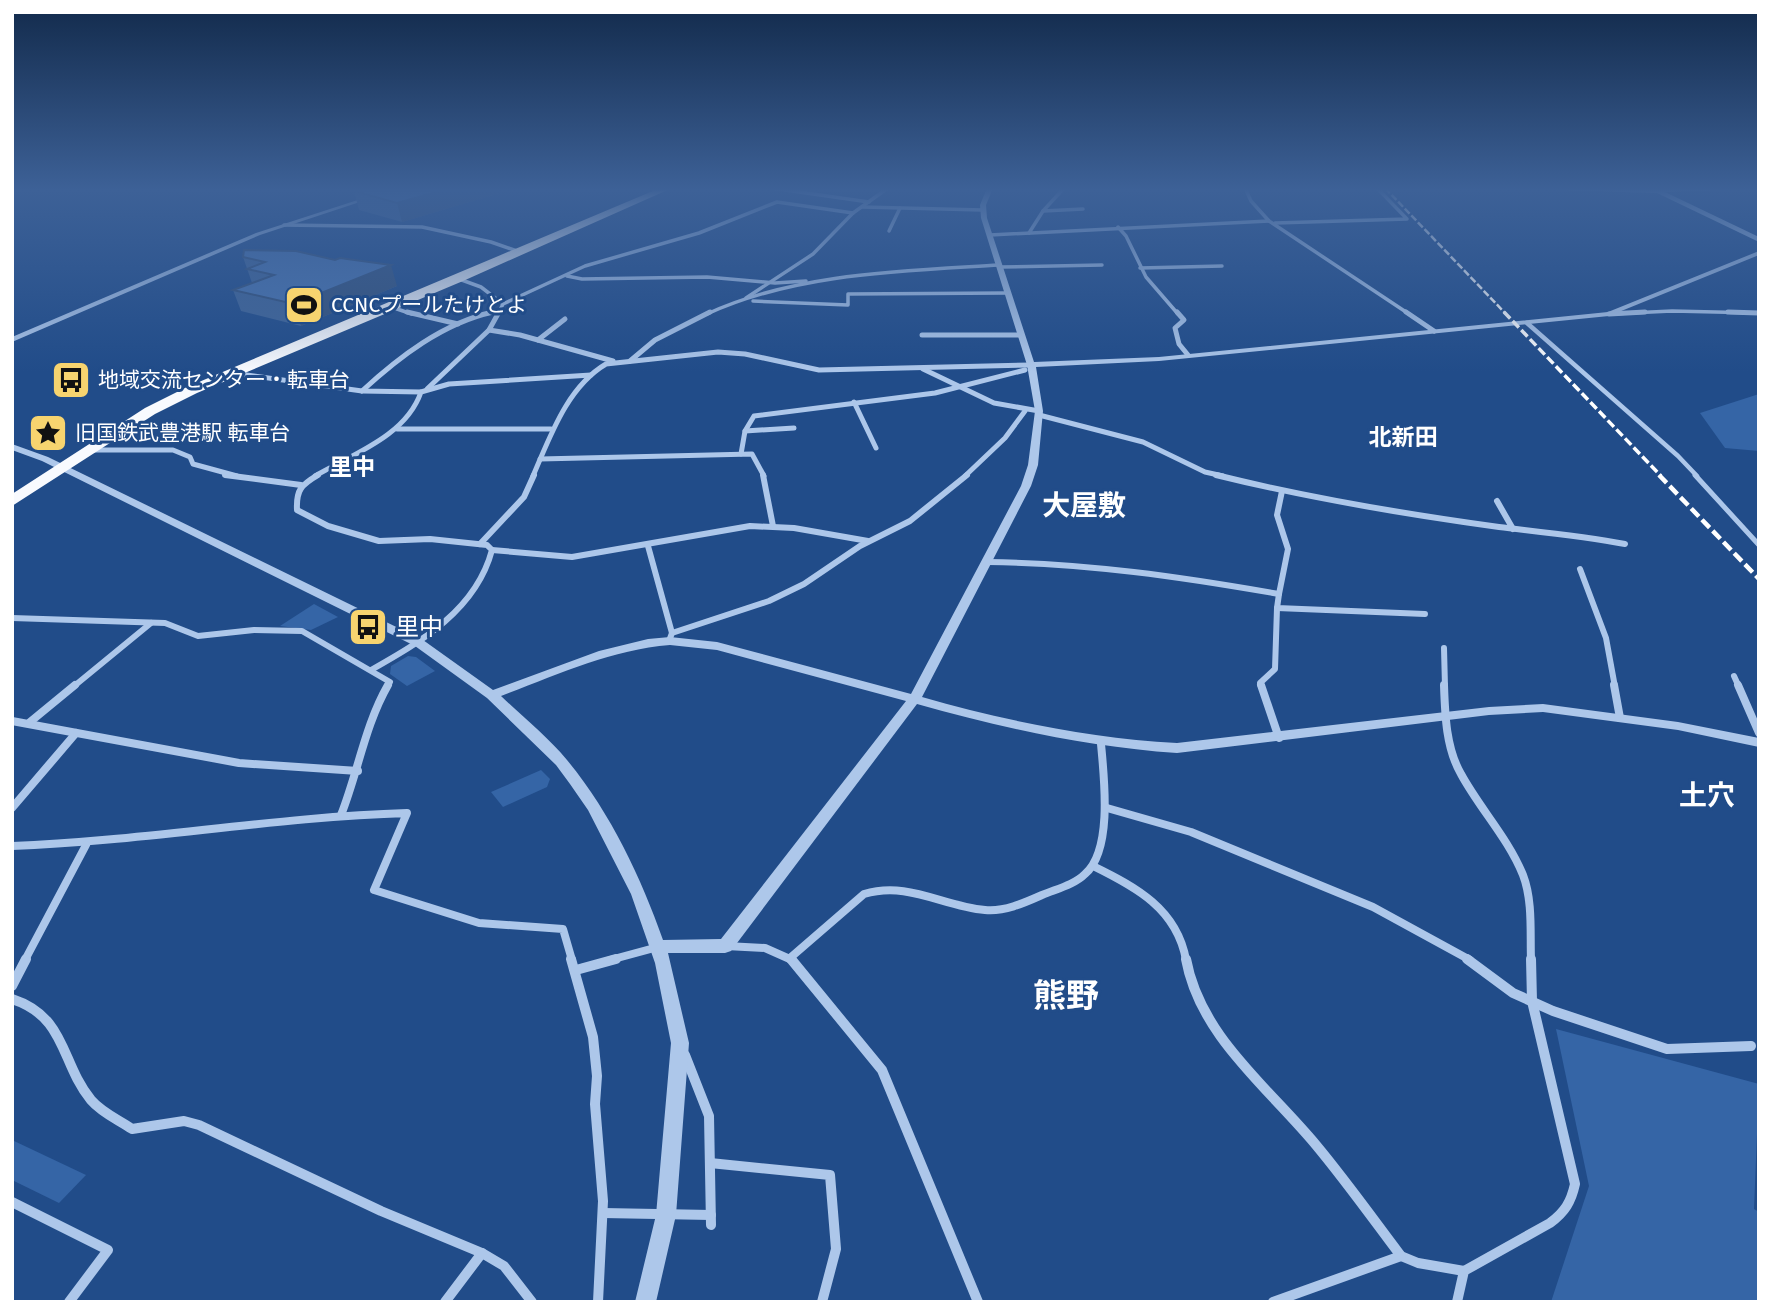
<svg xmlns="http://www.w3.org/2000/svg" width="1771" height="1314" viewBox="0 0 1771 1314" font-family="'Fira Sans','Noto Sans JP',sans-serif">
<rect width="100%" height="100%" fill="#214c89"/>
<g fill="#3565a6">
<polygon points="1759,394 1759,451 1725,448 1700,413"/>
<polygon points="314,604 338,617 311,630 280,626"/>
<polygon points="408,656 416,657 435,671 407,686 390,674 391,666"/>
<polygon points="541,770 550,779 547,787 503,807 491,792"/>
<polygon points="1556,1029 1759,1084 1754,1209 1759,1212 1757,1302 1551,1302 1589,1186"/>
<polygon points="12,1140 86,1175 59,1203 12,1180"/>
</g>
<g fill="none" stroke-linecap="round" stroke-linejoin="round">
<polyline stroke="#adc7ea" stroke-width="4.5" points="1527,323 1678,456 1697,476"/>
<polyline stroke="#adc7ea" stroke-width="5" points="1695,475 1759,545"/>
<g stroke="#adc7ea" stroke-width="3.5">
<polyline points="771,188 869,202"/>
<polyline points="1245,188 1251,201 1269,221 1409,314"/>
<polyline points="863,207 983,210"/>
<polyline points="1043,211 1083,209"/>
<polyline points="1275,223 1407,219 1377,188"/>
<polyline points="284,225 422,227 491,242 520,252"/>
<polyline points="1118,227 1126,236 1146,277 1178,314"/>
<polyline points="889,231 900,208"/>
<polyline points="1029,233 1043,211 1064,188"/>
<polyline points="990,235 1269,221"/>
<polyline points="1000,267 1102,265"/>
<polyline points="1140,268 1222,266"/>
<polyline points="567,276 582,279 707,277 775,283 806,281"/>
<polyline points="459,279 481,287 503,304"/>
<polyline points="746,298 813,254 853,213 888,188"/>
<polyline points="753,301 848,305 848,294 1007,293"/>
<polyline points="391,307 412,314"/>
<polyline points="485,314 499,311"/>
<polyline points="498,314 503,304 585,266 699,233 777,202 853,213"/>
<path d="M707,314C796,273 902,271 999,265"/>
<polyline points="1609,314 1672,311 1759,313"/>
</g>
<g stroke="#adc7ea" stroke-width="5">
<polyline points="407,312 458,324"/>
<polyline points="1177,312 1184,320 1175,328 1179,344 1188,355"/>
<polyline points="1406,312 1434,331"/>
<polyline points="1728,312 1759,313"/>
<polyline points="1609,314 1645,312"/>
<polyline points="489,330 520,335 613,361"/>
<polyline points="922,335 1021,335"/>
<polyline points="538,340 565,319"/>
<polyline points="630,361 655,340 710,312"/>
<polyline points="923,369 994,403 1039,411"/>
<polyline points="232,373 362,391 421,392"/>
<polyline points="427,389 489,330 499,312"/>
<path d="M362,391C399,357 443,323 493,312"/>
<polyline points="854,402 876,448"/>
<polyline points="1039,415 1143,442 1205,472 1223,476"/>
<polyline points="397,429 551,429"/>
<polyline points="745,431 794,428"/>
<polyline points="92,450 173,450 190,457 193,464 237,476"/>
<polyline points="741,454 745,431 754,416 935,393 1025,370"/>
<polyline points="540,459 752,454 764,476"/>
<path d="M315,476C353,454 406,436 421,392L449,384L591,375"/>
<path d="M533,476C550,437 567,387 606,364L718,352L745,354L819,370L1031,365"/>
<polyline points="965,476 1005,438 1025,411"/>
</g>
<g stroke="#adc7ea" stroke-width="6">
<polyline points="225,475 301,485"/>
<path d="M318,475C301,485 296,490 297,510L328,526L379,541L430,539L487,545L492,550C476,610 422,641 371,670"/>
<polyline points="763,475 773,526"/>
<path d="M1216,475C1309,498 1404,514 1499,527C1541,532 1583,536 1625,544"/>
<polyline points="1497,501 1513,529"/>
<polyline points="480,544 524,497 534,475"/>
<polyline points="648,546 672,633"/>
<polyline points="492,550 572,557 750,526 794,528 868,541"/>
<path d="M988,562C1086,563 1182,577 1279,594L1277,608L1425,614"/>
<polyline points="1580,569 1606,638 1615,687"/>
<polyline points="1279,594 1288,549 1277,515 1282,491"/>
<polyline points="12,618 165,623 198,636 254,630 302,631 390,682 387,687"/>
<polyline points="669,641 672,633 769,601 804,584 860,546 910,521 967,475"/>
<polyline points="1444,648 1445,687"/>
<polyline points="1734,676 1739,687"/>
<polyline points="73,687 151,623"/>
<polyline points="1261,687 1260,683 1275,669 1277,608"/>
</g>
<g stroke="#adc7ea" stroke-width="8">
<polyline points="1261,685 1279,738"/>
<path d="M1444,685C1445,715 1446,748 1461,774C1480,809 1508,838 1523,875C1533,901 1530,933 1531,960"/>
<polyline points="1614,685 1620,718"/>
<polyline points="1738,685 1759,733"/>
<polyline points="12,721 239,763 358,771"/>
<polyline points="30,722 75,685"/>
<polyline points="12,808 76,733"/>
<polyline points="1107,808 1191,832 1373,907 1470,960"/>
<path d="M341,815C358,772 365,725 388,685"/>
<path d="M12,846C144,841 275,817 407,813L374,890L479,923L563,929L572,960"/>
<path d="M1093,866C1136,887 1177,909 1186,960"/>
<polyline points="726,946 765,948 792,960"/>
<path d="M790,958L864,894C908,881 942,906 985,910C1004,912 1024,903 1042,895C1056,889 1074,885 1085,874C1113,850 1104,777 1101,744"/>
<polyline points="25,960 86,845"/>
<polyline points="610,960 658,947"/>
</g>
<g stroke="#adc7ea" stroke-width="10">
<polyline points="571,959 593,1037 597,1076 595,1104 603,1201 598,1302"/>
<polyline points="791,959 882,1070 978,1302"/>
<path d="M1186,959C1200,1036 1268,1087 1316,1145C1346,1181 1373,1219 1401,1256L1418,1263L1464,1271"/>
<polyline points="1467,959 1513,993 1553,1011 1667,1049 1751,1046"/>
<polyline points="576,970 616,959"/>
<polyline points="12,986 26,959"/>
<path d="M12,999C67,1017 60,1062 91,1100C102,1113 119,1120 132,1129L184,1121L199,1125L381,1211L482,1253L504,1266L532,1302"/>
<polyline points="685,1055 709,1116 711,1225"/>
<polyline points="710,1163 830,1175 836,1249 822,1302"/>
<polyline points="12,1202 108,1250 69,1302"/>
<polyline points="603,1213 711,1215"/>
<polyline points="445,1302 482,1253"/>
<polyline points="1273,1302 1401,1256"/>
<path d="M1457,1302L1464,1271L1550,1223C1565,1212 1571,1202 1575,1184L1532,1001L1531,959"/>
</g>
<g fill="#adc7ea" fill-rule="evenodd">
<path d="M987,188H993L986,205L987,218L1034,362L1159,357L1608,312L1759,251V255L1609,316L1159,361L1036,367L1043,411L1038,465L1031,486L922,697C1006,721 1090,738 1177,743L1489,707L1543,704L1678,722L1759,738V747L1678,730L1543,712L1489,715L1177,753C1088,747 1003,728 917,704L731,951L725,953H668L689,1043L676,1215L656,1302H635L656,1215L671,1043L655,963L631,894L588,810L570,784L556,765L487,698L415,646L42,461L12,450V444L48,457L423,640L493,690L599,651L648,639L670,637L717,642L911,694L1021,486L1028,465L1035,411L1027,365L981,218L980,205ZM670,645L717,650L906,701L721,939L663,940C641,877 610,812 567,760C548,737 523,717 501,696C557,675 610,650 670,645Z"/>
<polygon points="1551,188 1727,188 1724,190 1665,192 1759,237 1759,242 1657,193 1554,190"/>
<polygon points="370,196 375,197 260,235 12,342 12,337 256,233"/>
</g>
<polygon fill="#f8fafe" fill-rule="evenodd" points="660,188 672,188 463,281 197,393 155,414 12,506 12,494 145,408 187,387"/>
<polyline stroke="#fff" stroke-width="2.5" stroke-dasharray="7 2.5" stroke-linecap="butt" points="1385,188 1506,314"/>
<polyline stroke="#fff" stroke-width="3.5" stroke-dasharray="9 3.5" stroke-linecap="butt" points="1504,312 1661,476"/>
<polyline stroke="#fff" stroke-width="4.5" stroke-dasharray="11 4.5" stroke-linecap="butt" points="1659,475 1759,579"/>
</g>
<g fill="#406598">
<polygon points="368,188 499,188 500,193 402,222 359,210 354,191"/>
<polygon points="243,257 397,286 301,326 241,311 233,290 252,283"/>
</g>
<g fill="#34527c">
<polygon points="451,188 499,188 500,193 402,222 397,203"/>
<polygon points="391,265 397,286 301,326 294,304"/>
</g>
<g fill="#4a75b1" stroke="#34527c" stroke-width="2">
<polygon points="368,188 451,188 397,203 354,191"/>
<polygon points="244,250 296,251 335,260 340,258 391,265 294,304 233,290 274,275 247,269 265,262 243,257"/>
</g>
<linearGradient id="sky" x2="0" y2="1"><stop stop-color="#122a4b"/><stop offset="0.51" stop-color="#3d6197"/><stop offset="1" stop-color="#3d6197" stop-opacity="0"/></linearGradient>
<rect width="1771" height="372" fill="url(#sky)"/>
<defs>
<g id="stadium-square" transform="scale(2.0125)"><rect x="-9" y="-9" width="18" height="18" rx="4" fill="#f7d46f" stroke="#214c89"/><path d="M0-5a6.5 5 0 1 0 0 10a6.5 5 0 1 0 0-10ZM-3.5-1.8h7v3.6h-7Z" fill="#111"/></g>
<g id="bus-square" transform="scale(2.0125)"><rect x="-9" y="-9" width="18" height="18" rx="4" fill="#f7d46f" stroke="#214c89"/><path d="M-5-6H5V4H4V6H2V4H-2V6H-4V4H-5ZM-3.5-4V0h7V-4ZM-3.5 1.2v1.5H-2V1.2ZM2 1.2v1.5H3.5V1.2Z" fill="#111"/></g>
<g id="sight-square" transform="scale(2.0125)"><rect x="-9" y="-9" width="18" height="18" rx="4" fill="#f7d46f" stroke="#214c89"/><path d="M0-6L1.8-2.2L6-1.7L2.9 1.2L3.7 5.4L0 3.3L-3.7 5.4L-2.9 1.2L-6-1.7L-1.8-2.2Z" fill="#111"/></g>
</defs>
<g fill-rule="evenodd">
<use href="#stadium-square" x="304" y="305"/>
<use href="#bus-square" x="71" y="380"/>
<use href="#sight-square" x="48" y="433"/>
<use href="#bus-square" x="368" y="627"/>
</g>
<g text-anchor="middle" stroke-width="6" stroke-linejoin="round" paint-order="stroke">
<g font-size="21" fill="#fff" stroke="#214c89" text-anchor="start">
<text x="331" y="312">CCNCプールたけとよ</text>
<text x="98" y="387">地域交流センター・転車台</text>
<text x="75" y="440">旧国鉄武豊港駅 転車台</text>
</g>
<g font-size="23" font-weight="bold" fill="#fff" stroke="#214c89">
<text x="1403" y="445">北新田</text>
<text x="352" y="475">里中</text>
</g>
<g font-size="24" fill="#fff" stroke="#214c89" text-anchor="start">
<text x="395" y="635">里中</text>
</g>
<g font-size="28" font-weight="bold" fill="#fff" stroke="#214c89">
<text x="1084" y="515">大屋敷</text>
<text x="1707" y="805">土穴</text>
</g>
<g font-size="33" font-weight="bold" fill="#fff" stroke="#214c89">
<text x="1066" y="1007">熊野</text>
</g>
</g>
<rect width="1771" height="1314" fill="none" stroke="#ffffff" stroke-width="28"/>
</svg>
